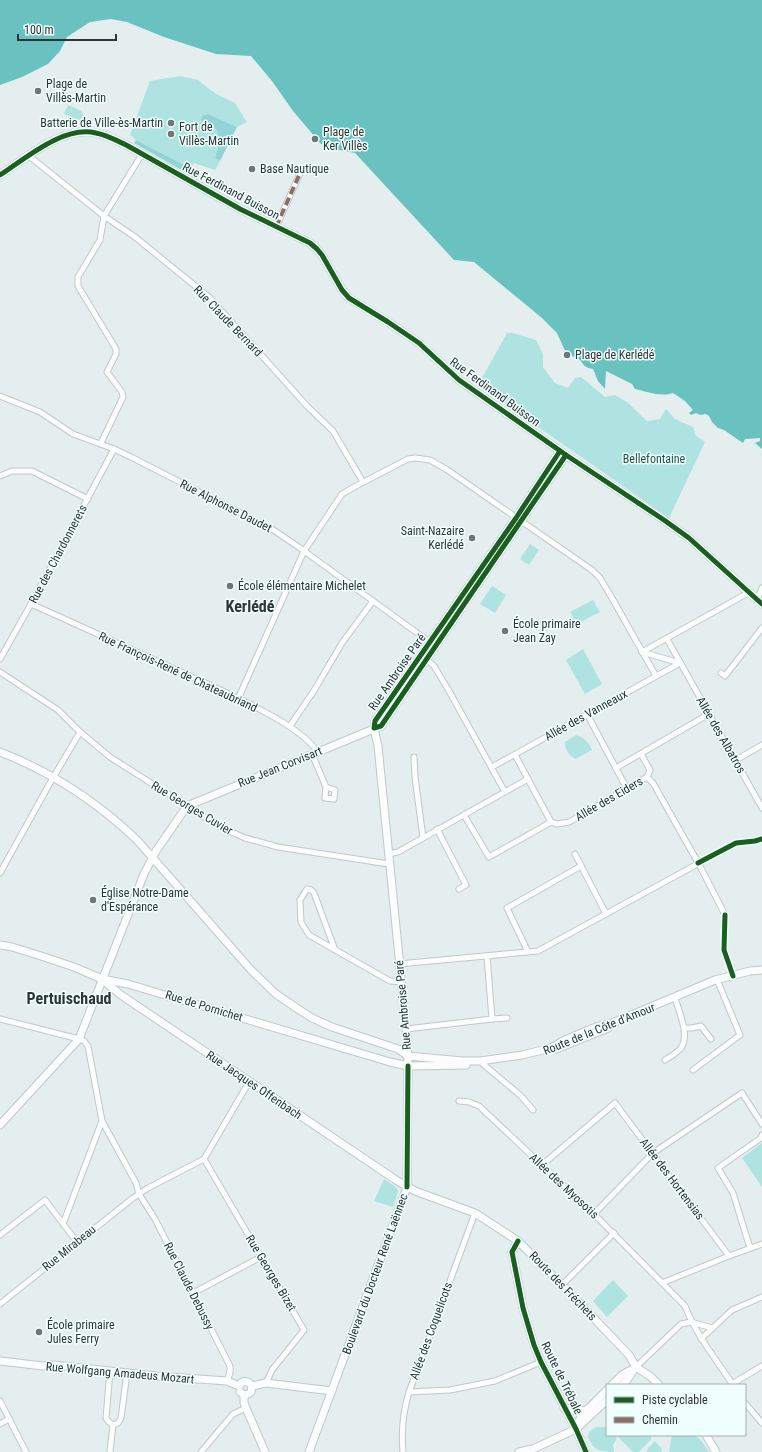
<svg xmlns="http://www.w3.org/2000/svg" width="762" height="1452" viewBox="0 0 762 1452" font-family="'Roboto Condensed',sans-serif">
<rect width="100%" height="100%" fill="#e4eeee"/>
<g fill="#afe3e2">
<path d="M180,76L198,80L216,94L235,103L247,122L237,127L208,114L202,120C204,122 208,122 211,124C222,131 219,148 215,158L220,161L215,170L194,163L190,168L136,140L130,135L150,81Z"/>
<polygon points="68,105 82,111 83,116 80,120 75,119 64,114"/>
<polygon points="507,333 513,333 536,340 543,354 543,367 555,383 568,388 575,378 581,377 605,397 615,395 627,402 647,421 660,419 666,409 675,419 693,427 696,436 705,442 669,518 478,385"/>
<polygon points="530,544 539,550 529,565 520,559"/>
<polygon points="492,586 506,595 495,613 480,604"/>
<polygon points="593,600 600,612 577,624 570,612"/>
<polygon points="583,649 602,684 585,694 566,660"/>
<path d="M576,735C583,737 589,742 592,750L575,759C569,754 565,751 565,742Z"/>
<polygon points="762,1143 762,1187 742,1158"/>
<polygon points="384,1179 397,1188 398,1192 393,1207 374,1201"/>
<polygon points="613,1280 628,1296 607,1317 593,1301"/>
<path d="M596,1427H605L607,1428V1435H615L617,1438L613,1445L614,1452C600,1452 595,1451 588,1438L589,1432Z"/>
<polygon points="616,1435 649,1435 652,1438 639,1452 633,1452"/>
<path d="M672,1435C694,1435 696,1431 709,1452H669Z"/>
<polygon points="655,1441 662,1449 661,1452 647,1452 648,1448"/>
</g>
<g fill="#90d5d5">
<path d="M208,114L237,127L220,161L215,158C219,148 222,131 211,124C208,122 204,122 201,120L202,116Z"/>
<polygon points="136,140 190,168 187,173 134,143"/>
</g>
<path fill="#69c1c0" d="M0,0H762V449L755,443L760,441V438L745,439L743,443L724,430L718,428L712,422L709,416L706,414L700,415L696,413L691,415L689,413L693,410L685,401L673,393C660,397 648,392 635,389L632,384L606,371L605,389L598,381L593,369C586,368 584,366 580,360L566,353L557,333L542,318L474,262L454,260L355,153L340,150L321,144L293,111L272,81L251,56L216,54L164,37L127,22L111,19L90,22L67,37L60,51L48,64L22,77L0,85Z"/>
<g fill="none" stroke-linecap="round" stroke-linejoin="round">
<g stroke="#c1c9c8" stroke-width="7">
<g id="street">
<polyline points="29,156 104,216 135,237 210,298 307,406 333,431 363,482"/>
<polyline points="276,227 301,171"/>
<polyline points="0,396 40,412 73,434 114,449 131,457 272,529 300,548 431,643"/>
<polyline points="101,443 123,397 122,392 107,372 116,354 116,349 78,286 78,277 100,240 104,216 142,154"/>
<polyline points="0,476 12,471 32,471 88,499"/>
<polyline points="757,600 762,588"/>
<path d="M31,604C74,623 117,643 159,662C194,679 301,721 317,752"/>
<polyline points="667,639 762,808"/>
<polyline points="642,652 748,593"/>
<polyline points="642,652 680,663"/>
<polyline points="425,658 434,666 449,691 505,792"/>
<polyline points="0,659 31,604 114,449"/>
<polyline points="0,672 58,710 80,732 110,757 220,827 245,838 278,847 389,864"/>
<polyline points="721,673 725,676 762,628"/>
<polyline points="238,699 304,551 342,494 356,486 408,459 415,458 430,460 446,469 592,570 600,578 612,598 656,676"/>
<polyline points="587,714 627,789"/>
<polyline points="290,726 315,689 342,643 373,601"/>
<polyline points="312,754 326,787 325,798 334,799 335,790 326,787"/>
<polyline points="515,755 551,822 557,824 569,822 647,777 650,770 641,754"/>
<polyline points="414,757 415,777 423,838"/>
<polyline points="736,760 762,745"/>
<polyline points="492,767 680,663"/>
<polyline points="616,768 709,714"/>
<polyline points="647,777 653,783 701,868 725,915 724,950 733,976"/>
<polyline points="464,815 489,857 551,822"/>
<polyline points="437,829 466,885 459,889"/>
<polyline points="388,854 398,852 528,779"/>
<polyline points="575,854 606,914"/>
<polyline points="0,873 50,783 80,732"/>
<polyline points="335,950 314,893 311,890 307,889 300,900 301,922 309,935 390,981 401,982"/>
<polyline points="528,952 507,908 581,866"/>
<polyline points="399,964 538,951 736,843 755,841 762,839"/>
<path d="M0,1019L79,1039L84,1041L88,1046L102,1121L136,1183L139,1194L155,1219L229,1364C232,1370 229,1376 227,1381"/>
<polyline points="492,1019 507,1018"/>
<polyline points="685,1028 692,1028 701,1026 711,1039"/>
<polyline points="406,1029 492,1019 487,956"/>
<path d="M665,1060C670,1057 677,1053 681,1048C690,1035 679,1012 675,998"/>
<polyline points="483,1064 521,1096 533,1110"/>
<polyline points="693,1070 740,1035 718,982"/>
<path d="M459,1101L469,1102L479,1106L594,1214L685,1306C696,1335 716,1359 733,1385"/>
<polyline points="204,1159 304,1330 272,1370 266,1383"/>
<polyline points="542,1165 615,1103 729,1256"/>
<polyline points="594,1214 653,1153 742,1093 762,1124"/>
<polyline points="63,1224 102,1121"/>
<polyline points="0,1235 45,1200 77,1242"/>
<polyline points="750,1248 733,1193 718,1168 761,1138 762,1135"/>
<polyline points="662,1283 729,1256 762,1244"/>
<polyline points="562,1285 614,1233"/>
<polyline points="193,1293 261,1257"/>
<polyline points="0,1304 133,1198 148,1188 204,1159 249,1082"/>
<polyline points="701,1339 732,1310 762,1297"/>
<polyline points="636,1367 681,1324 691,1322 712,1328"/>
<polyline points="110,1371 106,1418 109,1422 113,1425"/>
<polyline points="732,1384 762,1366"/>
<polyline points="409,1392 450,1390 495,1381 541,1362"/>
<polyline points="0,1401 26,1452"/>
<polyline points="745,1403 762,1423"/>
<polyline points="0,1424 9,1419"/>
<polyline points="113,1425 118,1423 121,1418 127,1373"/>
<polyline points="110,1452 113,1425"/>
<polyline points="201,1452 233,1414 246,1408"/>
<path d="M403,1452C401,1431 403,1412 409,1392L475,1213"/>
</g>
</g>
<g stroke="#c1c9c8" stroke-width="9">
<g id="secondary">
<path d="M0,175C26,158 64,125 96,133C107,135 118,141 128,146L240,209L310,243L317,249L322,255L342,290L349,298L388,322L419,343L459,380L566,455L664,520L689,538L762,604"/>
<path d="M0,752C52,772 97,802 137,840L251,970L276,994L295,1007L312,1018L332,1027L398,1049L408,1056L463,1061H480L522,1055L551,1048L565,1040L596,1027L610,1024L715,980L750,971L762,970"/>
<polyline points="0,945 12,947 38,955 74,967 102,979 128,984 390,1062 408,1066 466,1065"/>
<polyline points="104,981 121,995 396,1180 415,1191 475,1213 518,1241 562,1285 629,1355 636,1367 651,1377 659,1385"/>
<polyline points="556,1049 608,1028"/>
<polyline points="0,1125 79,1039 144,874 156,851 187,806 381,726 566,455"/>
<polyline points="518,1241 512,1252 523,1308 534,1345 541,1362 576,1429 586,1452"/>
<polyline points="0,1361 43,1366 54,1365 156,1376 227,1381 239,1386"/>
<polyline points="612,1385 622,1375 636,1367"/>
<polyline points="622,1385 627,1380 634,1369"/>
<path d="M239,1386C242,1380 248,1380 252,1386"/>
<polyline points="252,1386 266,1383 332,1391"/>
<path d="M240,1392C244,1396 248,1395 251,1392L252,1386"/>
<polyline points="244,1395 244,1403 246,1408 265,1452"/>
<polyline points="564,1408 579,1411 587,1410"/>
<polyline points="577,1427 581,1416 607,1390"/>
<polyline points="706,1435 716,1452"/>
<polyline points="309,1452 407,1187 408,1066 407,1037 378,746 374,728 375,721 516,518 560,451"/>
<polyline points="519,1452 533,1449 576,1429 607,1400"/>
</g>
</g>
<use href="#street" stroke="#fbfcfc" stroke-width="5"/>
<use href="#secondary" stroke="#fbfcfc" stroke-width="7"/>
<polyline stroke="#8d6e63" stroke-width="4" stroke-dasharray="8 4" stroke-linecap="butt" points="276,227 301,171"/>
<g stroke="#effffe" stroke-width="8">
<g id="cycleway">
<path d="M0,175C26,158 64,125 96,133C107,135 118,141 128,146L240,209L310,243L317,249L322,255L342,290L349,298L388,322L419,343L459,380L566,455L664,520L689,538L762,604"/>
<polyline points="560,451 516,518 375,721 374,728 381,726 566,455"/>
<polyline points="698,863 736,843 755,841 762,839"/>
<polyline points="725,915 724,950 733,976"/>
<polyline points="407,1187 408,1066"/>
<polyline points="518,1241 512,1252 523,1308 534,1345 541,1362 576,1429 586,1452"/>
</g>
</g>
<use href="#cycleway" stroke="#1b5e20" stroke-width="5"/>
</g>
<g fill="#6e7676" stroke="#effffe" stroke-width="1.5">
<circle cx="38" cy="91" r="4"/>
<circle cx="171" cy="123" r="4"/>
<circle cx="171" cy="134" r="4"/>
<circle cx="315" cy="139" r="4"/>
<circle cx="252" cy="169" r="4"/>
<circle cx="567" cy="355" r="4"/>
<circle cx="472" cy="538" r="4"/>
<circle cx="230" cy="586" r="4"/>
<circle cx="505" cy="631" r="4"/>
<circle cx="93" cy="900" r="4"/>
<circle cx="39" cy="1332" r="4"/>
</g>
<g text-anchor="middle" stroke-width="3" stroke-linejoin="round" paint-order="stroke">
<g font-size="12" fill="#2e3535" stroke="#effffe" text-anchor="start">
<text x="46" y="88">Plage de<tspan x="46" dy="14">Villès-Martin</tspan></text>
<text x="163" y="127" text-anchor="end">Batterie de Ville-ès-Martin</text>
<text x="179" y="131">Fort de<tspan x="179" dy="14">Villès-Martin</tspan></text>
<text x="323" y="136">Plage de<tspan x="323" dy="14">Ker Villès</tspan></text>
<text x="260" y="173">Base Nautique</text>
<text x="575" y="359">Plage de Kerlédé</text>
<text x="464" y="535" text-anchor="end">Saint-Nazaire<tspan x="464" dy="14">Kerlédé</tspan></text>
<text x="238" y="590">École élémentaire Michelet</text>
<text x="513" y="628">École primaire<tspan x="513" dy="14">Jean Zay</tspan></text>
<text x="101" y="897">Église Notre-Dame<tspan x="101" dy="14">d'Espérance</tspan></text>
<text x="47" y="1329">École primaire<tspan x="47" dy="14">Jules Ferry</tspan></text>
</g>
<g font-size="12" fill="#2e3535" stroke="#effffe">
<text transform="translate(231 191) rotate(28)" y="4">Rue Ferdinand Buisson</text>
<text transform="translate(228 321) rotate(46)" y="4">Rue Claude Bernard</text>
<text transform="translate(495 392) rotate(36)" y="4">Rue Ferdinand Buisson</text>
<text transform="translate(226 506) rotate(27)" y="4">Rue Alphonse Daudet</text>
<text transform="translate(58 554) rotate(-62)" y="4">Rue des Chardonnerets</text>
<text transform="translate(178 672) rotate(25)" y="4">Rue François-René de Chateaubriand</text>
<text transform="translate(397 672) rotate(-55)" y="4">Rue Ambroise Paré</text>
<text transform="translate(586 715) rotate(-29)" y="4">Allée des Vanneaux</text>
<text transform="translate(721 735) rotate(60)" y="4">Allée des Albatros</text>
<text transform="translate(280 767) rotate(-22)" y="4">Rue Jean Corvisart</text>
<text transform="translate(609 799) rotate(-30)" y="4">Allée des Eiders</text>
<text transform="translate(192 808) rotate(31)" y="4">Rue Georges Cuvier</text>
<text transform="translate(403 1005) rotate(-95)" y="4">Rue Ambroise Paré</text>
<text transform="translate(204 1006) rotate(17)" y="4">Rue de Pornichet</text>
<text transform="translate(599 1029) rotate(-22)" y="4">Route de la Côte d'Amour</text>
<text transform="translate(254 1085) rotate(34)" y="4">Rue Jacques Offenbach</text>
<text transform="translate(672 1179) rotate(53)" y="4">Allée des Hortensias</text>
<text transform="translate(564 1186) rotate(43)" y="4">Allée des Myosotis</text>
<text transform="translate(69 1248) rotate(-39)" y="4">Rue Mirabeau</text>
<text transform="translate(271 1273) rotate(59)" y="4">Rue Georges Bizet</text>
<text transform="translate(375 1274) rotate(-70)" y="4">Boulevard du Docteur René Laënnec</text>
<text transform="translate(189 1286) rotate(63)" y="4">Rue Claude Debussy</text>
<text transform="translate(563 1286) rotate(46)" y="4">Route des Fréchets</text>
<text transform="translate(431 1331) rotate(-70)" y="4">Allée des Coquelicots</text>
<text transform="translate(120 1373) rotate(5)" y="4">Rue Wolfgang Amadeus Mozart</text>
<text transform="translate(562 1378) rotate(64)" y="4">Route de Trébale</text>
</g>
<g font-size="12" fill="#1e5150" stroke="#effffe">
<text x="654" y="463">Bellefontaine</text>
</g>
<g font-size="16" font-weight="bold" fill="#2e3535" stroke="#effffe">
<text x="250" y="612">Kerlédé</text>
<text x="69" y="1004">Pertuischaud</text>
</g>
</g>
<rect x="606" y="1384" width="140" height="52" fill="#effffe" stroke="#a2aeae"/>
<rect x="614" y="1397" width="20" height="6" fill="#1b5e20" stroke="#a2aeae"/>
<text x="642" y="1404" font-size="12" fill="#2e3535">Piste cyclable</text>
<rect x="614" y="1417" width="20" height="6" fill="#8d6e63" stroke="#a2aeae"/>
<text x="642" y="1424" font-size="12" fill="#2e3535">Chemin</text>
<path d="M18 34v6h98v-6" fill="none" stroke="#2e3535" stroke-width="2"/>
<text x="24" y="34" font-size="12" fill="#2e3535" stroke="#effffe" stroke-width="3" paint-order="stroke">100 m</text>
</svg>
